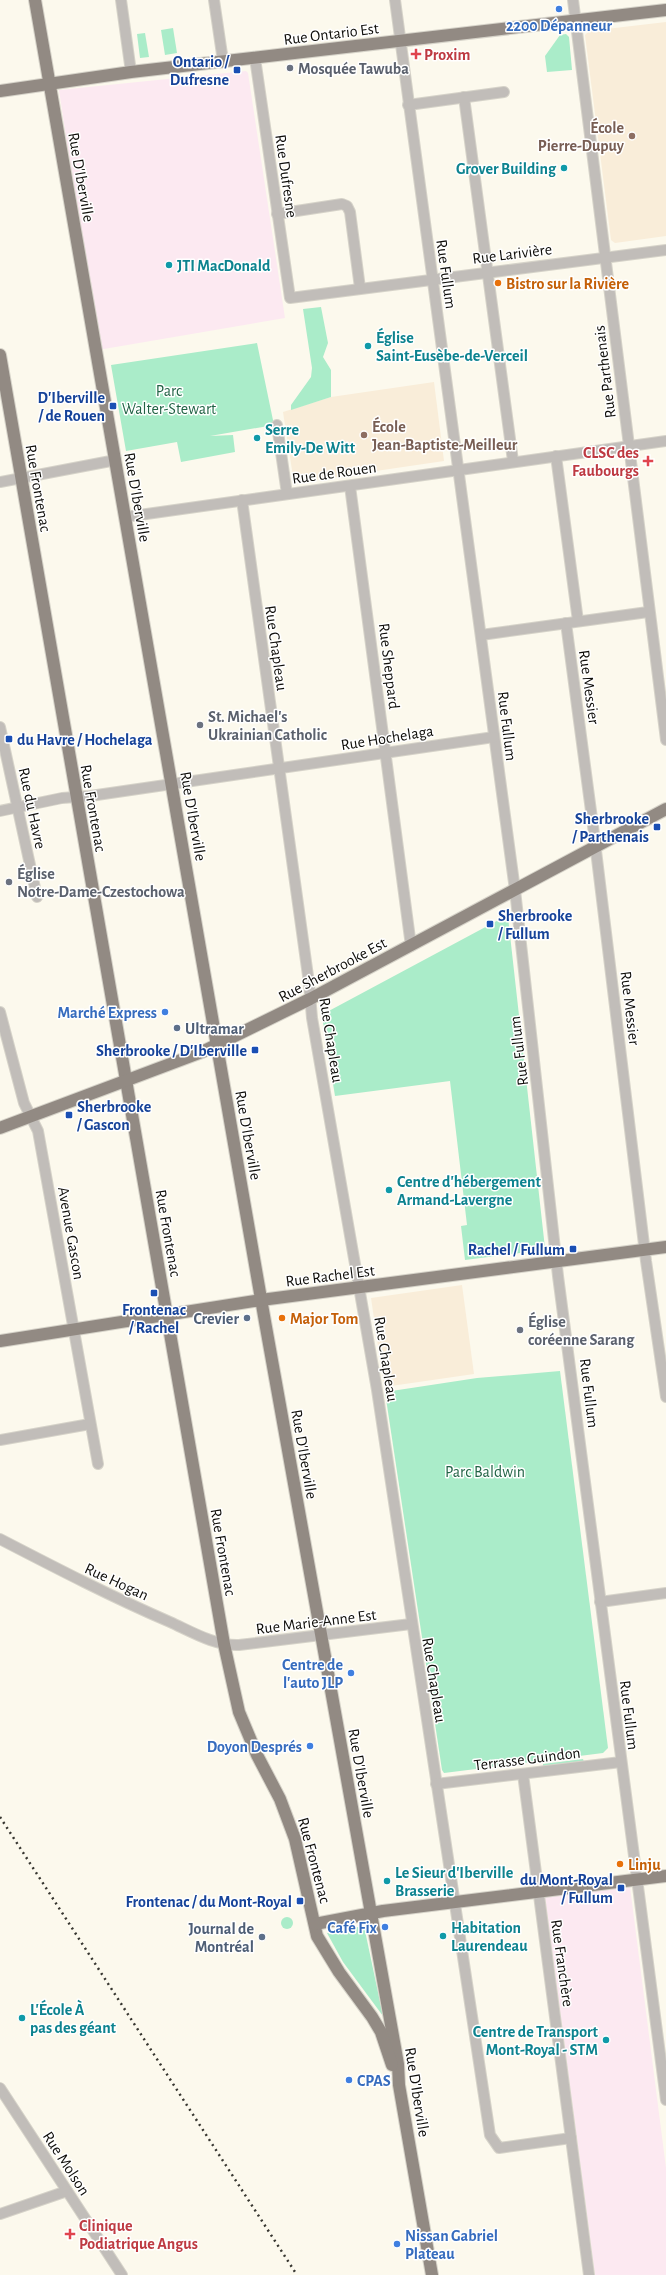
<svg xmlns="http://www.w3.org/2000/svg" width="666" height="2275" viewBox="0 0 666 2275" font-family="'Alegreya Sans',sans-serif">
<rect width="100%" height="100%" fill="#fcf9ed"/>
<g fill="#fce9f1">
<polygon points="246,71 248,73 285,318 98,350 59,90"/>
<polygon points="630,1887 666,2168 666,2275 595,2275 545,1897"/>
</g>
<g fill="#f9edd9">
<polygon points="666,22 666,236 615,243 611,240 585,35 589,31"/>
<polygon points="434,382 444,461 294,483 283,412 331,397"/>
<polygon points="462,1285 474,1374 384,1387 371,1298"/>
</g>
<g fill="#aaecc9">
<polygon points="173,28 177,53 165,55 161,30"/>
<polygon points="145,33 149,57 140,58 137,34"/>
<polygon points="566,34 569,37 572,70 547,72 545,56 560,35"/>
<polygon points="321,307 328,343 323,357 331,370 331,397 291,410 291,405 311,377 312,368 303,309"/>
<polygon points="257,343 274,425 210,436 233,435 235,452 181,462 177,442 126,451 111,365"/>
<polygon points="506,916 508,917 545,1248 544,1250 465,1260 461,1226 467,1225 450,1081 335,1096 322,1016 325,1013"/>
<polygon points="560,1371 608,1748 603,1753 444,1773 442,1770 385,1392 477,1378"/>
<polygon points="583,1759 584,1762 543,1768 543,1764"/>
<circle cx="287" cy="1923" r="6"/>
<polygon points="363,1926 364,1926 383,2016 343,1962 327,1933"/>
</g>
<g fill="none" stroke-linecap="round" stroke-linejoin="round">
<g stroke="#d6d3c9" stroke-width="12">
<g id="minor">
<polyline points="121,0 131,72"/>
<polyline points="214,0 223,61"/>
<polyline points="395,0 515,890 558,1276 666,2100"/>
<polyline points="573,0 666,740"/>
<polyline points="255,58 290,298 666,250"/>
<polyline points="464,97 513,461"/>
<polyline points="408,105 504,92"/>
<polyline points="277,214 342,204 347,206 350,212 360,288"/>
<polyline points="277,425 287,494"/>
<polyline points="556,456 578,621"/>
<polyline points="0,482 116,460"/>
<polyline points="350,486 411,946"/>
<polyline points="242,500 309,983 312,1018 377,1390 490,2135 499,2148 571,2138"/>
<polyline points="125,517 666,441"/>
<polyline points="566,623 593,826 646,1261 666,1397"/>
<polyline points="481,635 648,612"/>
<polyline points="0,727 37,897"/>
<polyline points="0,811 62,798 90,796 494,737"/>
<polyline points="0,1012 24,1103 38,1131 98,1464"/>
<polyline points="0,1440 90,1424"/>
<path d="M0,1539C56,1568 112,1597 170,1622C192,1632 215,1646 239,1645L411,1624"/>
<polyline points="600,1602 666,1593"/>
<polyline points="523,1774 589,2275"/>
<polyline points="436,1784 621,1762"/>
<polyline points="0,2088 122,2275"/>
<polyline points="0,2214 67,2191"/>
</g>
</g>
<g stroke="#d6d3c9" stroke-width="14">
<g id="major">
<polyline points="35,0 264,1316 398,2064 399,2085 432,2275"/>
<polyline points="0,91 131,72 666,10"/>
<polyline points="0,355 224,1644 239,1712 257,1755 280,1799 295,1839 317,1936 339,1972 372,2017 381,2032 392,2065"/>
<polyline points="0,1128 202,1052 310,999 666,809"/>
<polyline points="0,1341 261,1300 666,1247"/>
<polyline points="315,1924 383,1911 666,1876"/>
</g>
</g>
<use href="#minor" stroke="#c1bdb9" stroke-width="10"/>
<use href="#major" stroke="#928a83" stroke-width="12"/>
<polyline stroke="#373630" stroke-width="2.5" stroke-dasharray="2 4" stroke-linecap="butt" points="0,1817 297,2275"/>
</g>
<g fill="#3f7fe0" stroke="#fff" stroke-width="1.5">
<circle cx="559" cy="9" r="4"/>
<circle cx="165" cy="1012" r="4"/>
<circle cx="351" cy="1673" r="4"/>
<circle cx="310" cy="1746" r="4"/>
<circle cx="385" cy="1927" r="4"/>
<circle cx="349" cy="2080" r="4"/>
<circle cx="397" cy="2244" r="4"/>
</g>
<g fill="#e0444e" stroke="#fff" stroke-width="1.5">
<path d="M414 48h4v4h4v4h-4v4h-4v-4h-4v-4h4z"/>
<path d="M646 455h4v4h4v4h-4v4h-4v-4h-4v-4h4z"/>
<path d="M68 2228h4v4h4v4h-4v4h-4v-4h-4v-4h4z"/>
</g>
<g fill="#6b7280" stroke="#fff" stroke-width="1.5">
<circle cx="290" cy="68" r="4"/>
<circle cx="200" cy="725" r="4"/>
<circle cx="9" cy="882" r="4"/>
<circle cx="520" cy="1330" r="4"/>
</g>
<g fill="#1a4fb4" stroke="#fff" stroke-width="1.5">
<rect x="233" y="66" width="8" height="8" rx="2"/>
<rect x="109" y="402" width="8" height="8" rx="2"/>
<rect x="5" y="735" width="8" height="8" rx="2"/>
<rect x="653" y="823" width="8" height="8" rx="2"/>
<rect x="486" y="920" width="8" height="8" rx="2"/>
<rect x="251" y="1046" width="8" height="8" rx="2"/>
<rect x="65" y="1111" width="8" height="8" rx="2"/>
<rect x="569" y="1245" width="8" height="8" rx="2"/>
<rect x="150" y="1289" width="8" height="8" rx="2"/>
<rect x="617" y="1884" width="8" height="8" rx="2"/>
<rect x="296" y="1897" width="8" height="8" rx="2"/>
</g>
<g fill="#8d6e63" stroke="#fff" stroke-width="1.5">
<circle cx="632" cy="136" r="4"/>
<circle cx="364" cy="435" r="4"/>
</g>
<g fill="#0f9aa8" stroke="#fff" stroke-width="1.5">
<circle cx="564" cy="168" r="4"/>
<circle cx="169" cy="265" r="4"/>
<circle cx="368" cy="346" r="4"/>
<circle cx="257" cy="438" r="4"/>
<circle cx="389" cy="1190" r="4"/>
<circle cx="387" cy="1881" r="4"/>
<circle cx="443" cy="1936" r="4"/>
<circle cx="22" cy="2018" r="4"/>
<circle cx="606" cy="2040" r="4"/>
</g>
<g fill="#e8710a" stroke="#fff" stroke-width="1.5">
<circle cx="498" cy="283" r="4"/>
<circle cx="282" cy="1318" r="4"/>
<circle cx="620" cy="1864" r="4"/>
</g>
<g fill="#5c6f8a" stroke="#fff" stroke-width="1.5">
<circle cx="177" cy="1028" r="4"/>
<circle cx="247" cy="1318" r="4"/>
<circle cx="262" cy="1937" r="4"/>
</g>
<g text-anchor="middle" stroke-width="3" stroke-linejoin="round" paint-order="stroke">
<g font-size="16" font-weight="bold" fill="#366cbe" stroke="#fff" text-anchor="end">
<text x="559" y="31" text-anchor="middle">2200 Dépanneur</text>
<text x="157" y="1018">Marché Express</text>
<text x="343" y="1670">Centre de<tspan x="343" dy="18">l'auto JLP</tspan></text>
<text x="302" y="1752">Doyon Després</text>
<text x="377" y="1933">Café Fix</text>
<text x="357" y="2086" text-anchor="start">CPAS</text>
<text x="405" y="2241" text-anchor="start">Nissan Gabriel<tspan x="405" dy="18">Plateau</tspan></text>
</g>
<g font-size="16" fill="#0e0d09" stroke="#fff">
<text transform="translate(331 33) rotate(-7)" y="6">Rue Ontario Est</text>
<text transform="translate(287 176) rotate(82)" y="6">Rue Dufresne</text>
<text transform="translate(82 177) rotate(80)" y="6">Rue D'Iberville</text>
<text transform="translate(512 253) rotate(-7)" y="6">Rue Larivière</text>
<text transform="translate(447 274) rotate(82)" y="6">Rue Fullum</text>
<text transform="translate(604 372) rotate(-97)" y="6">Rue Parthenais</text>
<text transform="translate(334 472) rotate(-8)" y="6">Rue de Rouen</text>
<text transform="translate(39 488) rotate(80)" y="6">Rue Frontenac</text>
<text transform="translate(138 497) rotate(80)" y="6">Rue D'Iberville</text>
<text transform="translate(277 648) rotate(82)" y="6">Rue Chapleau</text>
<text transform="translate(390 666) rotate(83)" y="6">Rue Sheppard</text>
<text transform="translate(590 687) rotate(82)" y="6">Rue Messier</text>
<text transform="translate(508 726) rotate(83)" y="6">Rue Fullum</text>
<text transform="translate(387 737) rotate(-9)" y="6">Rue Hochelaga</text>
<text transform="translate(33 808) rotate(78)" y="6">Rue du Havre</text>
<text transform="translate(94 808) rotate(80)" y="6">Rue Frontenac</text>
<text transform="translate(194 816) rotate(80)" y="6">Rue D'Iberville</text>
<text transform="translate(332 969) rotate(-28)" y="6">Rue Sherbrooke Est</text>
<text transform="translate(631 1008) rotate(83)" y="6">Rue Messier</text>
<text transform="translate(332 1040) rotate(81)" y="6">Rue Chapleau</text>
<text transform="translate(518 1051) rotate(-97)" y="6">Rue Fullum</text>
<text transform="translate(249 1135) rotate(80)" y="6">Rue D'Iberville</text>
<text transform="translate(72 1233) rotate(80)" y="6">Avenue Gascon</text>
<text transform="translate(169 1233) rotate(80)" y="6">Rue Frontenac</text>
<text transform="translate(330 1275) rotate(-7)" y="6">Rue Rachel Est</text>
<text transform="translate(387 1359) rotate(81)" y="6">Rue Chapleau</text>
<text transform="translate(590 1393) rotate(83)" y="6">Rue Fullum</text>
<text transform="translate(305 1454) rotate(80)" y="6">Rue D'Iberville</text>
<text transform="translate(224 1552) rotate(80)" y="6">Rue Frontenac</text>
<text transform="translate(117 1581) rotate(25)" y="6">Rue Hogan</text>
<text transform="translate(316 1621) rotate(-7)" y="6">Rue Marie-Anne Est</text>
<text transform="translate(435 1680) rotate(81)" y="6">Rue Chapleau</text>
<text transform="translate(630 1715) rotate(83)" y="6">Rue Fullum</text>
<text transform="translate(527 1758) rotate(-7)" y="6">Terrasse Guindon</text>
<text transform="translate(362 1773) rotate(80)" y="6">Rue D'Iberville</text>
<text transform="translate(315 1860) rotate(75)" y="6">Rue Frontenac</text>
<text transform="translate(563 1963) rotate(82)" y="6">Rue Franchère</text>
<text transform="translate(418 2092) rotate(81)" y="6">Rue D'Iberville</text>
<text transform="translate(67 2163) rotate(57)" y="6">Rue Molson</text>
</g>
<g font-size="16" font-weight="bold" fill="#be3a42" stroke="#fff" text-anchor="start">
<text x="424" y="60">Proxim</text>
<text x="639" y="458" text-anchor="end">CLSC des<tspan x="639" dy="18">Faubourgs</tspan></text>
<text x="79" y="2231">Clinique<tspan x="79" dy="18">Podiatrique Angus</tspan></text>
</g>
<g font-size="16" font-weight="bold" fill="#164399" stroke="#fff" text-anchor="end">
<text x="229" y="67">Ontario /<tspan x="229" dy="18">Dufresne</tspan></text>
<text x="105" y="403">D'Iberville<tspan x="105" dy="18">/ de Rouen</tspan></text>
<text x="17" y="745" text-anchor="start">du Havre / Hochelaga</text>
<text x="649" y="824">Sherbrooke<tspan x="649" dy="18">/ Parthenais</tspan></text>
<text x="498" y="921" text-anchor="start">Sherbrooke<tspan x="498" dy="18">/ Fullum</tspan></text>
<text x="247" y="1056">Sherbrooke / D'Iberville</text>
<text x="77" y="1112" text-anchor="start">Sherbrooke<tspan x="77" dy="18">/ Gascon</tspan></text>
<text x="565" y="1255">Rachel / Fullum</text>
<text x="154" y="1315" text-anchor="middle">Frontenac<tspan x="154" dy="18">/ Rachel</tspan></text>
<text x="613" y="1885">du Mont-Royal<tspan x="613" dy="18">/ Fullum</tspan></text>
<text x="292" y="1907">Frontenac / du Mont-Royal</text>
</g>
<g font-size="16" font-weight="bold" fill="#5b616d" stroke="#fff" text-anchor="start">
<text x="298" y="74">Mosquée Tawuba</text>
<text x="208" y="722">St. Michael's<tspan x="208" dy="18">Ukrainian Catholic</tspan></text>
<text x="17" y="879">Église<tspan x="17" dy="18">Notre-Dame-Czestochowa</tspan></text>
<text x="528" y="1327">Église<tspan x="528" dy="18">coréenne Sarang</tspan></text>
</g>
<g font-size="16" font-weight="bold" fill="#785e54" stroke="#fff" text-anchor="end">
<text x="624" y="133">École<tspan x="624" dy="18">Pierre-Dupuy</tspan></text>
<text x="372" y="432" text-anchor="start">École<tspan x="372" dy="18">Jean-Baptiste-Meilleur</tspan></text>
</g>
<g font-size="16" font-weight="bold" fill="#0d838f" stroke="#fff" text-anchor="start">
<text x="556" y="174" text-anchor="end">Grover Building</text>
<text x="177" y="271">JTI MacDonald</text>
<text x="376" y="343">Église<tspan x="376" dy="18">Saint-Eusèbe-de-Verceil</tspan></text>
<text x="265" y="435">Serre<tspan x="265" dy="18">Emily-De Witt</tspan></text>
<text x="397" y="1187">Centre d'hébergement<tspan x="397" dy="18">Armand-Lavergne</tspan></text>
<text x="395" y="1878">Le Sieur d'Iberville<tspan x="395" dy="18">Brasserie</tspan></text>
<text x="451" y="1933">Habitation<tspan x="451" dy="18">Laurendeau</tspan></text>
<text x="30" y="2015">L'École À<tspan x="30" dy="18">pas des géant</tspan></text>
<text x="598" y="2037" text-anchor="end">Centre de Transport<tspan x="598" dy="18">Mont-Royal - STM</tspan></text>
</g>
<g font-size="16" font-weight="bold" fill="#c56008" stroke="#fff" text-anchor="start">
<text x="506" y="289">Bistro sur la Rivière</text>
<text x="290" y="1324">Major Tom</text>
<text x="628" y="1870">Linju</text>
</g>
<g font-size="16" fill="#216345" stroke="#fff">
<text x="169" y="396">Parc<tspan x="169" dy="18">Walter-Stewart</tspan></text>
<text x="485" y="1477">Parc Baldwin</text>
</g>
<g font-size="16" font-weight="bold" fill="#4e5e75" stroke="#fff" text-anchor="end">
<text x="185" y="1034" text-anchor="start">Ultramar</text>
<text x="239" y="1324">Crevier</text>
<text x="254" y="1934">Journal de<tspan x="254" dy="18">Montréal</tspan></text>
</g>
</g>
</svg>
